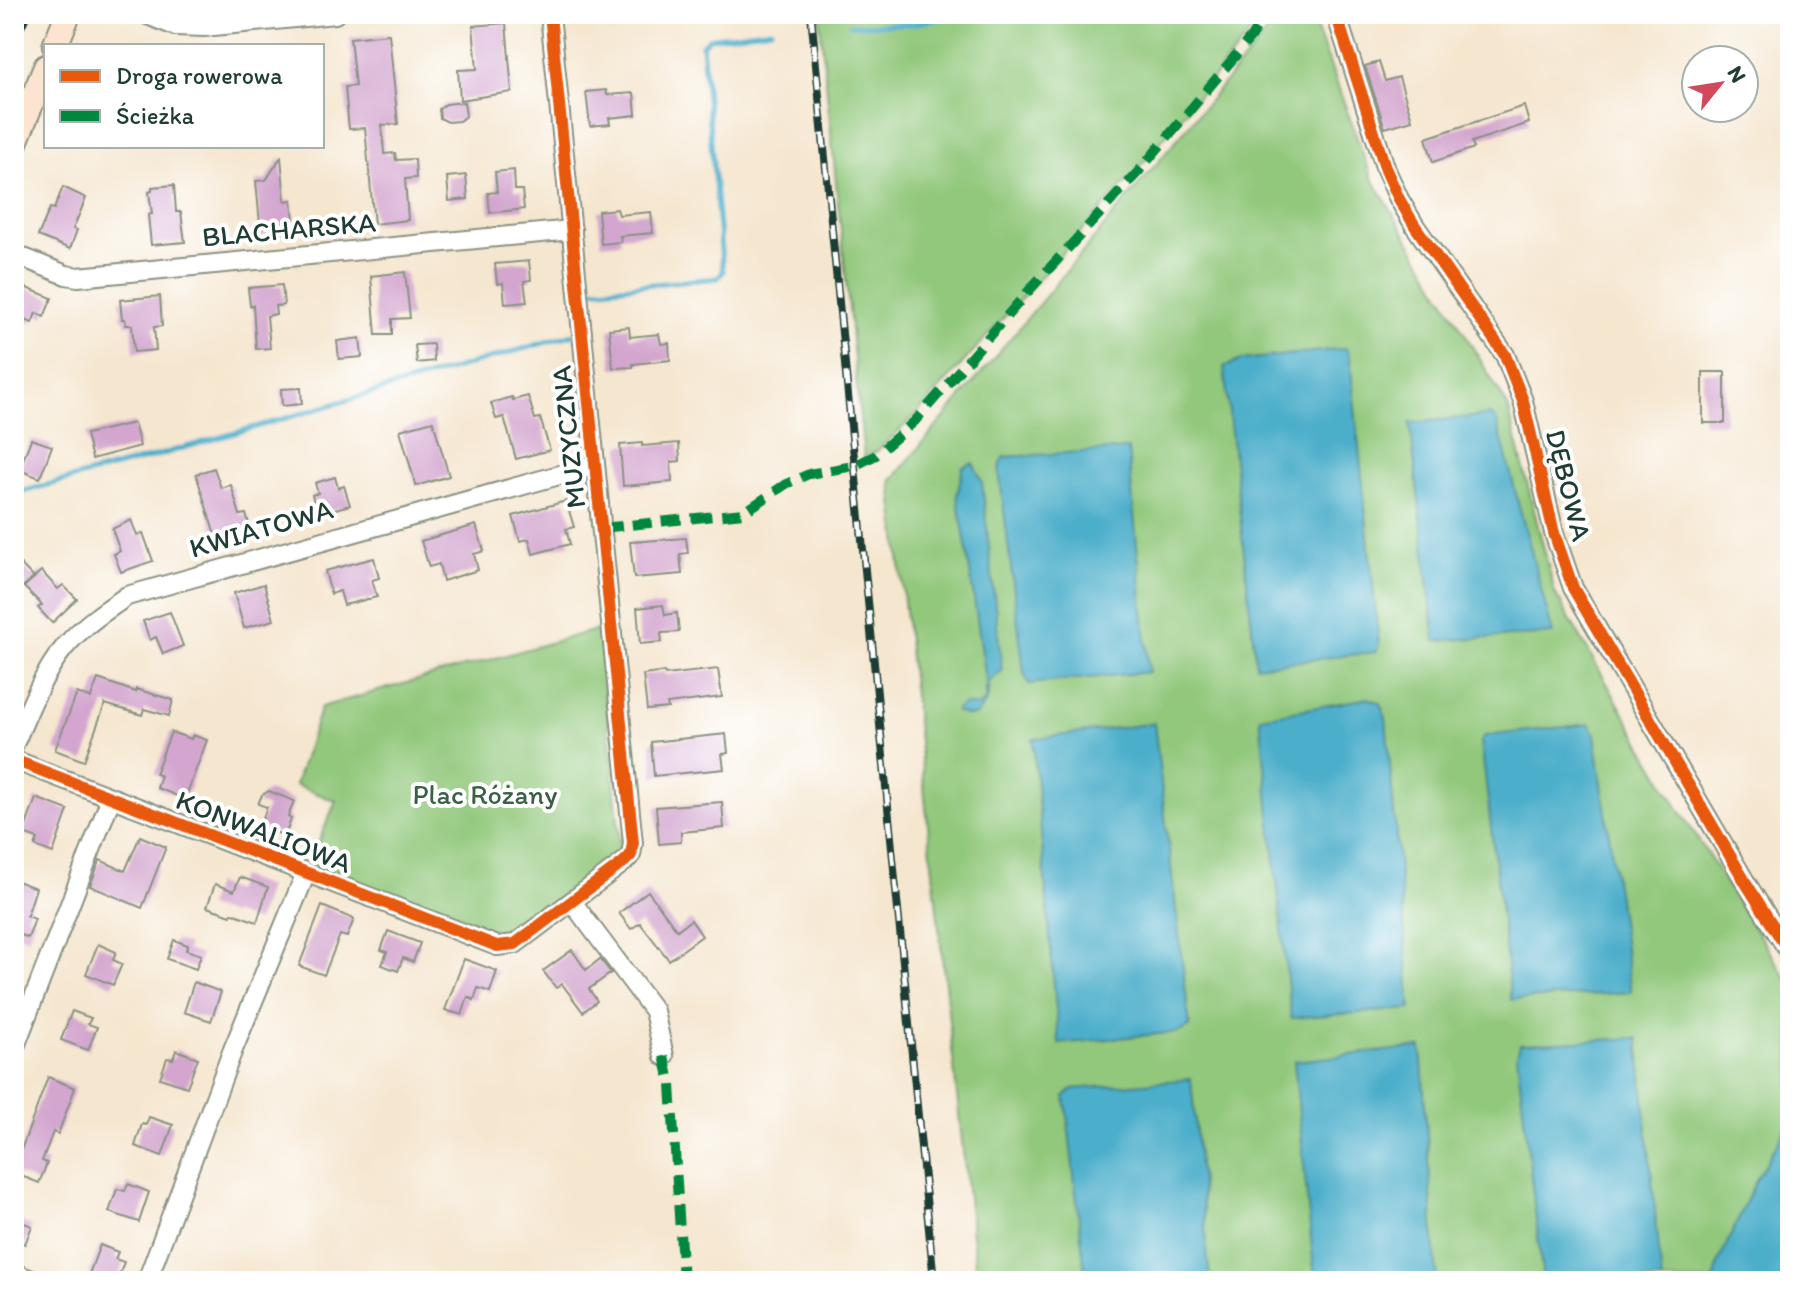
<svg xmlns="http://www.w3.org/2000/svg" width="1804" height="1295" viewBox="0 0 1804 1295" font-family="Itim,sans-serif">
<rect width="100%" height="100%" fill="#fff"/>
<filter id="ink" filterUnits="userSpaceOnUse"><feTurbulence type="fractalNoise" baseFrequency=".0125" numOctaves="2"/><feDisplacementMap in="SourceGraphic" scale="16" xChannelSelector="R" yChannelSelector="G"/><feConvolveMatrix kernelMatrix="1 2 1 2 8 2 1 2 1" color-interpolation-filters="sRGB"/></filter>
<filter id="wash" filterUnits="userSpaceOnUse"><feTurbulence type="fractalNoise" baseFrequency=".006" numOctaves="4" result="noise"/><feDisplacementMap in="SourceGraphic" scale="32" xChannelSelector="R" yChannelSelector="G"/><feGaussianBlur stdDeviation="1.8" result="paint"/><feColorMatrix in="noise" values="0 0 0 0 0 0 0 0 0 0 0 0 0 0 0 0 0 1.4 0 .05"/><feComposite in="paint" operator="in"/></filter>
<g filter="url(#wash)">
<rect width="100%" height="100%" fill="#f5e6cf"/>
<g fill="#92c87b" stroke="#588258" stroke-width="2">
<polygon points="819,14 1263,14 1249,35 1137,170 915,416 876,452 864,457"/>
<polygon points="1282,14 1311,14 1372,178 1508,407 1555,593 1680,811 1790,984 1790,1281 977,1281 891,481"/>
<polygon points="599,629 621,853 509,936 495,937 309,865 336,801 295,785 321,707"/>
</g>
<g fill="#4baeca" stroke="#35767f" stroke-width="2">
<polygon points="1346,348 1350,358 1379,645 1376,652 1256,666 1224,367 1242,360"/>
<polygon points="1492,415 1498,425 1553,634 1435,641 1410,423"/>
<polygon points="1128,449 1149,672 1029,684 1024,673 999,470 1003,457"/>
<polygon points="973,463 982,482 1002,671 989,681 987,701 976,715 968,716 956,712 956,709 965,704 977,707 985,701 986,680 966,545 957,496 963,467"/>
<polygon points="1368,698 1380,703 1386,718 1411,1009 1291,1018 1260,717"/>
<polygon points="1154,723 1190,1027 1179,1032 1059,1044 1033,739"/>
<polygon points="1590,724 1595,734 1631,992 1511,1000 1481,741 1485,736"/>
<polygon points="1638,1038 1662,1281 1543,1281 1517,1055 1520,1044"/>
<polygon points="1421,1047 1437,1281 1315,1281 1294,1061"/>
<polygon points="1191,1079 1210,1281 1086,1281 1065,1096 1073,1089"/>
<polygon points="1790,1121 1790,1267 1780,1281 1714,1281 1719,1261 1756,1180"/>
</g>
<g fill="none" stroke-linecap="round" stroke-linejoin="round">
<g stroke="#4baeca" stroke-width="5">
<polyline points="851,25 913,24 964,14"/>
<polyline points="588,290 718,278 723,272 702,45 709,38 771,29"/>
<polyline points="14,494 149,458 574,334"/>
</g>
</g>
<g id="blocks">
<g fill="#d3a5cf">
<polygon points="506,23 512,92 460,100 458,70 477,69 473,26"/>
<polygon points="389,34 398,124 382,125 384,154 395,153 396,160 415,159 416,178 405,179 408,220 374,224 365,128 349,129 345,87 355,86 350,38"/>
<polygon points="1379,62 1385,81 1399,77 1412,120 1385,128 1365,66"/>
<polygon points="606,90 607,95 634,93 636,115 609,118 610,124 590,126 586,92"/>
<polygon points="464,102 466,116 459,121 448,122 440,118 439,109 446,104"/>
<polygon points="1524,106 1529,123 1472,142 1474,148 1433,162 1426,138"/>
<polygon points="281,157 285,201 292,200 295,231 261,235 256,181 266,180"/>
<polygon points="514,170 515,190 522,190 524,209 490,213 488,193 497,192 495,172"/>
<polygon points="466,175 468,199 449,201 447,177"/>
<polygon points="174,185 176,212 181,212 185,242 151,245 148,215 152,214 149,192 152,191 152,187"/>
<polygon points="63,187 86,198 73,229 77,230 70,249 38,236 50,208 54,209"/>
<polygon points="617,209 619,215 651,212 653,233 620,236 621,242 601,244 598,211"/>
<polygon points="529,261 531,280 524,281 527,302 505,304 503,283 497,284 495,264"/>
<polygon points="405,272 410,318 392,319 392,335 376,335 371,276"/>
<polygon points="14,283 52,298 44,317 36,313 32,323 14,315"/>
<polygon points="282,285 284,305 275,306 276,314 267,316 270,348 256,349 253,305 250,306 248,288"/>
<polygon points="160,296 162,326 154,327 156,350 134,352 132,325 126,325 125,319 122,319 120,300"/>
<polygon points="629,327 630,337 659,334 661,344 669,343 670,360 633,364 633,367 613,368 609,329"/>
<polygon points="360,338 362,357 339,359 337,341"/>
<polygon points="433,344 434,361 417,363 415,345"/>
<rect x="1703" y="372" width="22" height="51"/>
<polygon points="301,388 302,404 282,406 281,389"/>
<polygon points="528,396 535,419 540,418 550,450 516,459 504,417 496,419 491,403 512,397 513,400"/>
<polygon points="433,421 449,476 416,486 400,430"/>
<polygon points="134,423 140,446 92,459 86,434"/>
<polygon points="31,439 52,446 40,478 19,470"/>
<polygon points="642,443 642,446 679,443 680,461 671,462 672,482 623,486 620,445"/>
<polygon points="214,468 221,488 231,485 240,515 246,514 252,534 218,545 196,474"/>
<polygon points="335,477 338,488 344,486 350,505 317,514 312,495 318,493 315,483"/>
<polygon points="566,501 574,527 566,529 570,544 533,554 529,539 520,541 513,516"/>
<polygon points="131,520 137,535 143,533 153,561 121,572 114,554 120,551 112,529"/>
<polygon points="476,525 484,551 474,554 478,570 443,581 439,564 429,567 421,541"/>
<polygon points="686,538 688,553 680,554 682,574 634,578 630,542"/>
<polygon points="14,557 34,578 14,593"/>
<polygon points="374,558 379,578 372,580 377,597 344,605 340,591 331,594 325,571"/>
<polygon points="41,571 58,589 63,585 77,599 52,623 38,608 42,605 24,587"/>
<polygon points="264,584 274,620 244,628 234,593"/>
<polygon points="663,605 665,615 677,613 679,632 661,633 662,642 640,644 637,608"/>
<polygon points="170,612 183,646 163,654 156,637 150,640 143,621"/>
<polygon points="718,669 722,697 667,704 668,708 647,710 643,675 664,672 665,675"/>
<polygon points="98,679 136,692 136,689 173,700 169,716 144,709 142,715 105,704 84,761 55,750 77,693 91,698"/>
<polygon points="171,732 191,739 193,735 207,740 185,799 157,788 161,776 155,774"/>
<polygon points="726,734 728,753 722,754 724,769 654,776 651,742"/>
<polygon points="269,791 294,801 288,817 291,819 285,836 260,826 267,807 258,804 262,795"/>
<polygon points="36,798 68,810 53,853 35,846 38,839 23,834"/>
<polygon points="722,802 724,828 681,832 681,842 659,844 656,807"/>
<polygon points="140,836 166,847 142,908 90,886 100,860 125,871"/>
<polygon points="240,877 268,887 257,922 232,913 231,915 207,907 215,884 234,891"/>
<polygon points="14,880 36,888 27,916 35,919 28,938 19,934 15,946"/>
<polygon points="648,891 677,930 691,920 702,936 669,960 640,923 631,929 619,913"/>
<polygon points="322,906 354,919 347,937 340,935 324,975 299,966"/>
<polygon points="388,931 420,943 413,962 403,958 398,971 382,965 387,952 381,950"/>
<polygon points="174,940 188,945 186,950 201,955 196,969 167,959"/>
<polygon points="98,944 116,952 113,960 122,964 113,985 86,974"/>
<polygon points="572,950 586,970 600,959 611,973 589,989 597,1001 583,1012 562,984 556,988 543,971"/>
<polygon points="464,959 497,971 490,992 478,988 474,1000 468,997 462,1015 445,1010"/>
<polygon points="194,982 221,992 211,1021 184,1012"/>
<polygon points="72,1011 91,1018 88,1024 97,1027 88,1050 61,1040"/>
<polygon points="176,1050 198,1058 187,1087 160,1078 167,1058 173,1059"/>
<polygon points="48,1077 75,1088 58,1134 53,1132 42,1161 47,1163 39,1183 14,1173 14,1169"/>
<polygon points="149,1117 173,1125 162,1156 135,1146 142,1124 146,1125"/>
<polygon points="128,1184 149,1192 139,1222 109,1212 117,1189 125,1191"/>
<polygon points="14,1219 32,1226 25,1244 14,1240"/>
<polygon points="100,1245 118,1252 115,1259 124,1262 117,1281 106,1281 89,1274"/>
</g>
</g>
</g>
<g filter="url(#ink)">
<use href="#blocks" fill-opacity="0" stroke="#8a9282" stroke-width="2"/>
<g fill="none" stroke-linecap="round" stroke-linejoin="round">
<g stroke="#8a9282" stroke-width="22">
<g id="street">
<polyline points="145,14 175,26 204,27 335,14"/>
<polyline points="1336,14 1386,170 1399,199 1415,226 1505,355 1523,401 1554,533 1573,588 1746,883 1790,953"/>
<polyline points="14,254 66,275 78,277 572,230"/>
<path d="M14,744C30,709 44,667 72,639C88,622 108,609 127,596L595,465"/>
<polyline points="14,760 497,946 515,944 624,862 631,855 633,843 550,14"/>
<polyline points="573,903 654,1011 664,1056"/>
<polyline points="14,1049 111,798"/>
<polyline points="14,1273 34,1281"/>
<polyline points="147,1281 232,1052 306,873"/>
</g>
</g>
<g stroke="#8a9282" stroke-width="28">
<g id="secondary">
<polyline points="55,46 68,14"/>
<polyline points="14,145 46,67"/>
</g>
</g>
<use href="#street" stroke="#fff" stroke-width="18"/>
<use href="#secondary" stroke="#fde4d1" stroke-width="24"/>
<g stroke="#1f3d34" stroke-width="8">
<g id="rail">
<polyline points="811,14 934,1281"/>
<polyline points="14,42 27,14"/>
</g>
</g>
<use href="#rail" stroke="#fff" stroke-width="5" stroke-dasharray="15" stroke-linecap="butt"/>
<g stroke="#00873e" stroke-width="10" stroke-dasharray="20 10" stroke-linecap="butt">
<polyline points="602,528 743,513 786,484 809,474 854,466 876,455 915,421 1033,286 1139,171 1251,37 1266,14"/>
<polyline points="664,1056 671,1085 683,1281"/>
</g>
<g stroke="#fff" stroke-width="17">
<g id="cycleway">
<polyline points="1336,14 1386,170 1399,199 1415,226 1505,355 1523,401 1554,533 1573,588 1746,883 1790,953"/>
<polyline points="14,760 497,946 515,944 624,862 631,855 633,843 550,14"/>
</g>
</g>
<use href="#cycleway" stroke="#e8590c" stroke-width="12"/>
</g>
</g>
<g text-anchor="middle" stroke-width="8" stroke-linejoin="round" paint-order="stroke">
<g font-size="28" fill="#1f3d34" stroke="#fff">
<text transform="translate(289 229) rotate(-5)" y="10">BLACHARSKA</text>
<text transform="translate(568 437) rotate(-96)" y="10">MUZYCZNA</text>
<text transform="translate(1569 485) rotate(76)" y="10">DĘBOWA</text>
<text transform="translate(261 528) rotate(-16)" y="10">KWIATOWA</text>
<text transform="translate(264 831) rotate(21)" y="10">KONWALIOWA</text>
</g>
<g font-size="28" fill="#3c6046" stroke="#fff">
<text x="485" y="804">Plac Różany</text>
</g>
</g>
<rect width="1804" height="1295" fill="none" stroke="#fff" stroke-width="48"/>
<rect x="44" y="44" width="280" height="104" fill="#ffffff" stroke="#a5b1ae" stroke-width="2"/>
<rect x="60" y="70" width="40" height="12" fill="#e8590c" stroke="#a5b1ae" stroke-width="2"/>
<text x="116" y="84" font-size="24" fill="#1f3d34">Droga rowerowa</text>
<rect x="60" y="110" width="40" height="12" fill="#00873e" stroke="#a5b1ae" stroke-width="2"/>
<text x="116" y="124" font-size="24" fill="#1f3d34">Ścieżka</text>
<g transform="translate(1720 84) rotate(60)"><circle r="38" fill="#ffffff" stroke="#a5b1ae" stroke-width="2"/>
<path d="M0-6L14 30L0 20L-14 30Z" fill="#d1495b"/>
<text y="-12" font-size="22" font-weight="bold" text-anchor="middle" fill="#1f3d34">N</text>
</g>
</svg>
